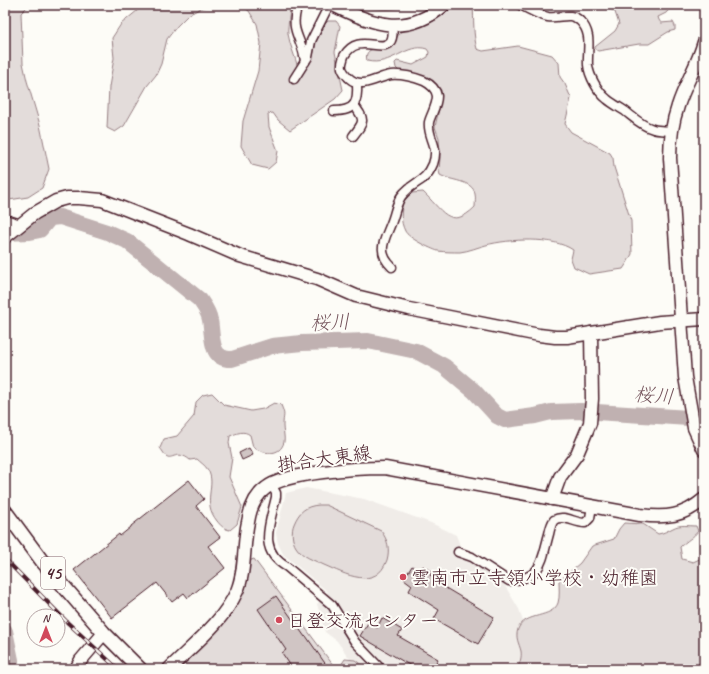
<svg xmlns="http://www.w3.org/2000/svg" width="709" height="674" viewBox="0 0 709 674" font-family="Caveat,'Klee One',sans-serif">
<rect width="100%" height="100%" fill="#fdfcf7"/>
<filter id="ink" filterUnits="userSpaceOnUse"><feTurbulence type="fractalNoise" baseFrequency=".025" numOctaves="2"/><feDisplacementMap in="SourceGraphic" scale="8" xChannelSelector="R" yChannelSelector="G"/><feConvolveMatrix kernelMatrix="1 2 1 2 8 2 1 2 1" color-interpolation-filters="sRGB"/></filter>
<g filter="url(#ink)">
<polygon fill="#f0ece8" points="306,488 364,499 431,523 456,535 464,556 486,568 505,586 519,609 536,662 532,669 357,669 337,641 325,632 317,604 328,592 283,554 278,543 276,533 286,493"/>
<g fill="#e3dcda" stroke="#967e82">
<polygon points="5,5 29,5 21,13 23,63 27,81 40,125 49,169 42,188 28,197 9,200 5,199"/>
<polygon points="140,5 219,5 203,7 188,15 177,26 167,39 161,64 156,75 147,86 124,126 115,132 107,128 109,87 114,58 112,38 121,24 138,10"/>
<path d="M241,5H289C291,14 287,24 288,34C290,46 295,56 298,68L303,70L313,56L319,30L328,21H336L340,26L335,52L343,90L335,99L290,130L278,120L273,113L268,114L269,127L278,151L276,162L268,169L252,165L241,146L243,121L258,71L261,43L257,24L249,11Z"/>
<path d="M357,5H405C394,12 369,8 357,5Z"/>
<path d="M453,5H473C474,20 473,35 477,49L483,51L518,46L552,55L559,63L560,77L565,84L571,98L565,124L571,132L610,153L613,158L614,167L631,221L632,254L627,263L623,269L589,274L574,267L571,259L573,250C553,236 509,239 486,245C478,247 469,251 460,252C453,252 445,252 438,251C431,249 408,238 405,231C400,221 401,212 403,202L412,193L423,192C441,208 450,232 475,207C475,203 476,198 475,194C473,180 450,181 440,175L439,171L440,158L439,138L435,127L440,104L428,80L418,74L400,72L396,68L395,63L397,61L413,65L428,57L429,52L427,49C407,42 391,67 367,61C363,45 381,50 391,46L401,31C423,26 438,23 453,5Z"/>
<polygon points="604,5 673,5 666,13 658,17 659,20 661,23 673,22 675,26 675,30 668,32 649,44 639,44 598,51 595,49 595,47 615,31 619,24 615,12"/>
<path d="M212,393L224,405L251,411L263,409L274,403L281,405C286,417 283,414 283,426C283,431 285,437 284,442C280,457 263,454 253,447L250,435C244,430 237,433 230,436L229,443L232,458L229,477L242,507L237,524L230,530C224,529 221,526 217,521C201,501 217,486 208,470C206,466 200,462 197,459L190,460C177,449 172,461 166,456C164,454 162,450 160,448L164,439L177,436L194,416L196,402L203,395Z"/>
<path d="M319,505H326L381,531C388,540 390,549 387,560C376,591 345,574 324,565C314,560 302,557 296,547C292,541 291,531 294,524C299,512 305,506 319,505Z"/>
<path d="M624,523L643,524L658,534C664,533 667,531 673,528C680,524 688,526 696,526L698,531C694,537 686,541 680,547L682,559L693,562L704,557V669H517C520,663 522,657 521,651C519,643 515,638 518,629C525,612 552,619 558,603C560,597 559,587 559,581L580,563L592,546L614,539L619,529Z"/>
<polygon points="254,559 336,669 180,669 240,596 251,560"/>
<polygon points="345,659 355,660 367,669 342,669 341,665"/>
</g>
<g fill="none" stroke-linecap="round" stroke-linejoin="round">
<g stroke="#c0b1b1" stroke-width="16">
<path d="M5,233L30,232L40,230L50,218L60,217L107,232L127,241L200,300C204,306 209,312 210,320C213,335 209,360 232,359L272,346L302,343L368,341L416,351L444,366L474,391L497,416L505,420L535,416L551,412L581,411L704,419"/>
<polyline points="5,631 11,660 11,669"/>
</g>
</g>
<g fill="#d0c5c4" stroke="#4a1f2b">
<polygon points="249,448 253,455 242,460 239,453"/>
<polygon points="189,480 204,499 196,506 220,537 208,546 225,568 188,598 184,593 172,602 157,583 112,618 74,570 119,534 120,536 131,527 131,526"/>
<polygon points="412,566 420,571 423,566 432,572 430,575 445,585 444,587 494,617 478,644 434,619 439,610 409,591 412,585 404,579"/>
<polygon points="276,596 305,637 306,636 329,669 293,669 282,653 286,650 258,609"/>
<polygon points="382,618 402,630 398,636 438,659 432,669 416,669 360,636 368,623 377,628"/>
</g>
<g fill="none" stroke-linecap="round" stroke-linejoin="round">
<g stroke="#4a1f2b" stroke-width="11">
<g id="street">
<path d="M298,5C288,33 303,37 305,62"/>
<path d="M520,5C529,9 538,15 548,17C560,19 570,11 580,21C593,33 587,50 588,65C589,76 598,92 607,99C613,104 619,107 625,111C634,118 642,126 653,129C659,131 666,130 672,131"/>
<polyline points="294,79 308,57 311,41 329,5"/>
<path d="M334,111C356,111 358,102 357,83"/>
<path d="M353,136C365,121 365,120 354,105"/>
<polyline points="5,219 21,224"/>
<path d="M392,267C374,250 387,237 393,218C396,209 397,200 404,193C416,180 425,183 433,164C440,145 427,138 429,122C431,114 437,106 437,96C436,88 430,84 424,81C413,77 403,74 391,75C377,77 362,90 349,78C346,75 343,72 342,68C341,64 343,60 344,56C358,32 380,53 390,42C394,38 392,30 393,25"/>
<path d="M271,484L276,493V497C270,524 257,550 287,567L332,605L355,642L381,669"/>
<path d="M458,552L472,557L509,581C543,578 541,562 549,534C550,529 551,524 554,520C564,514 574,523 585,523L590,518L592,506"/>
</g>
</g>
<g stroke="#4a1f2b" stroke-width="15">
<g id="secondary">
<path d="M333,5C373,25 407,37 444,5"/>
<path d="M704,42C698,64 685,84 678,106C672,123 670,140 670,158L685,377L694,428L704,450"/>
<polyline points="5,237 35,213 56,201 67,198 79,198 102,200 189,234 240,256 317,279 356,296 409,309 539,335 555,337 567,337 660,322 704,319"/>
<polyline points="552,499 560,477 577,454 590,423 592,399 591,333"/>
<polyline points="76,669 81,660 104,633"/>
<path d="M169,669C193,645 223,622 237,591C246,570 243,544 248,522C250,509 255,496 266,488C286,472 358,468 385,468L640,515C666,518 683,517 704,499"/>
</g>
</g>
<g stroke="#4a1f2b" stroke-width="16">
<polyline id="primary" points="5,511 42,561 104,633 140,669"/>
</g>
<use href="#street" stroke="#fdfcf7" stroke-width="8"/>
<use href="#secondary" stroke="#fdfcf7" stroke-width="12"/>
<use href="#primary" stroke="#fdfcf7" stroke-width="13"/>
<g stroke="#4a1f2b" stroke-width="4">
<polyline id="rail" points="5,559 68,623 118,669"/>
</g>
<use href="#rail" stroke="#fdfcf7" stroke-width="2.5" stroke-dasharray="8" stroke-linecap="butt"/>
</g>
</g>
<g fill="#d1495b" stroke="#fdfcf7" stroke-width="1.5">
<circle cx="403" cy="577" r="4"/>
<circle cx="279" cy="620" r="4"/>
</g>
<g text-anchor="middle" stroke-width="4" stroke-linejoin="round" paint-order="stroke">
<rect fill="#fdfcf7" stroke="#806168" stroke-width="1" x="41" y="557" width="24" height="32" rx="3"/>
<g font-size="18" font-weight="bold" fill="#4a1f2b">
<text x="53" y="579">45</text>
</g>
<g font-size="19" fill="#4a1f2b" stroke="#fdfcf7">
<text transform="translate(324 458) rotate(-8)" y="7">掛合大東線</text>
</g>
<g font-size="19" fill="#4a1f2b" stroke="#fdfcf7" text-anchor="start">
<text x="411" y="584">雲南市立寺領小学校・幼稚園</text>
<text x="287" y="627">日登交流センター</text>
</g>
<g font-size="20" font-style="italic" fill="#73525a" stroke="#fdfcf7">
<text transform="translate(330 322) rotate(-3)" y="7">桜川</text>
<text transform="translate(654 395) rotate(4)" y="7">桜川</text>
</g>
</g>
<rect width="709" height="674" fill="none" stroke="#fdfcf7" stroke-width="20"/>
<rect x="10" y="10" width="689" height="654" fill="none" stroke="#4a1f2b" stroke-width="1.5" filter="url(#ink)"/>
<g transform="translate(46 628)"><circle r="19" fill="#fdfcf7" stroke="#b5a4a5"/>
<path d="M0-3L7 15L0 10L-7 15Z" fill="#d1495b"/>
<text y="-6" font-size="11" font-weight="bold" text-anchor="middle" fill="#4a1f2b">N</text>
</g>
</svg>
